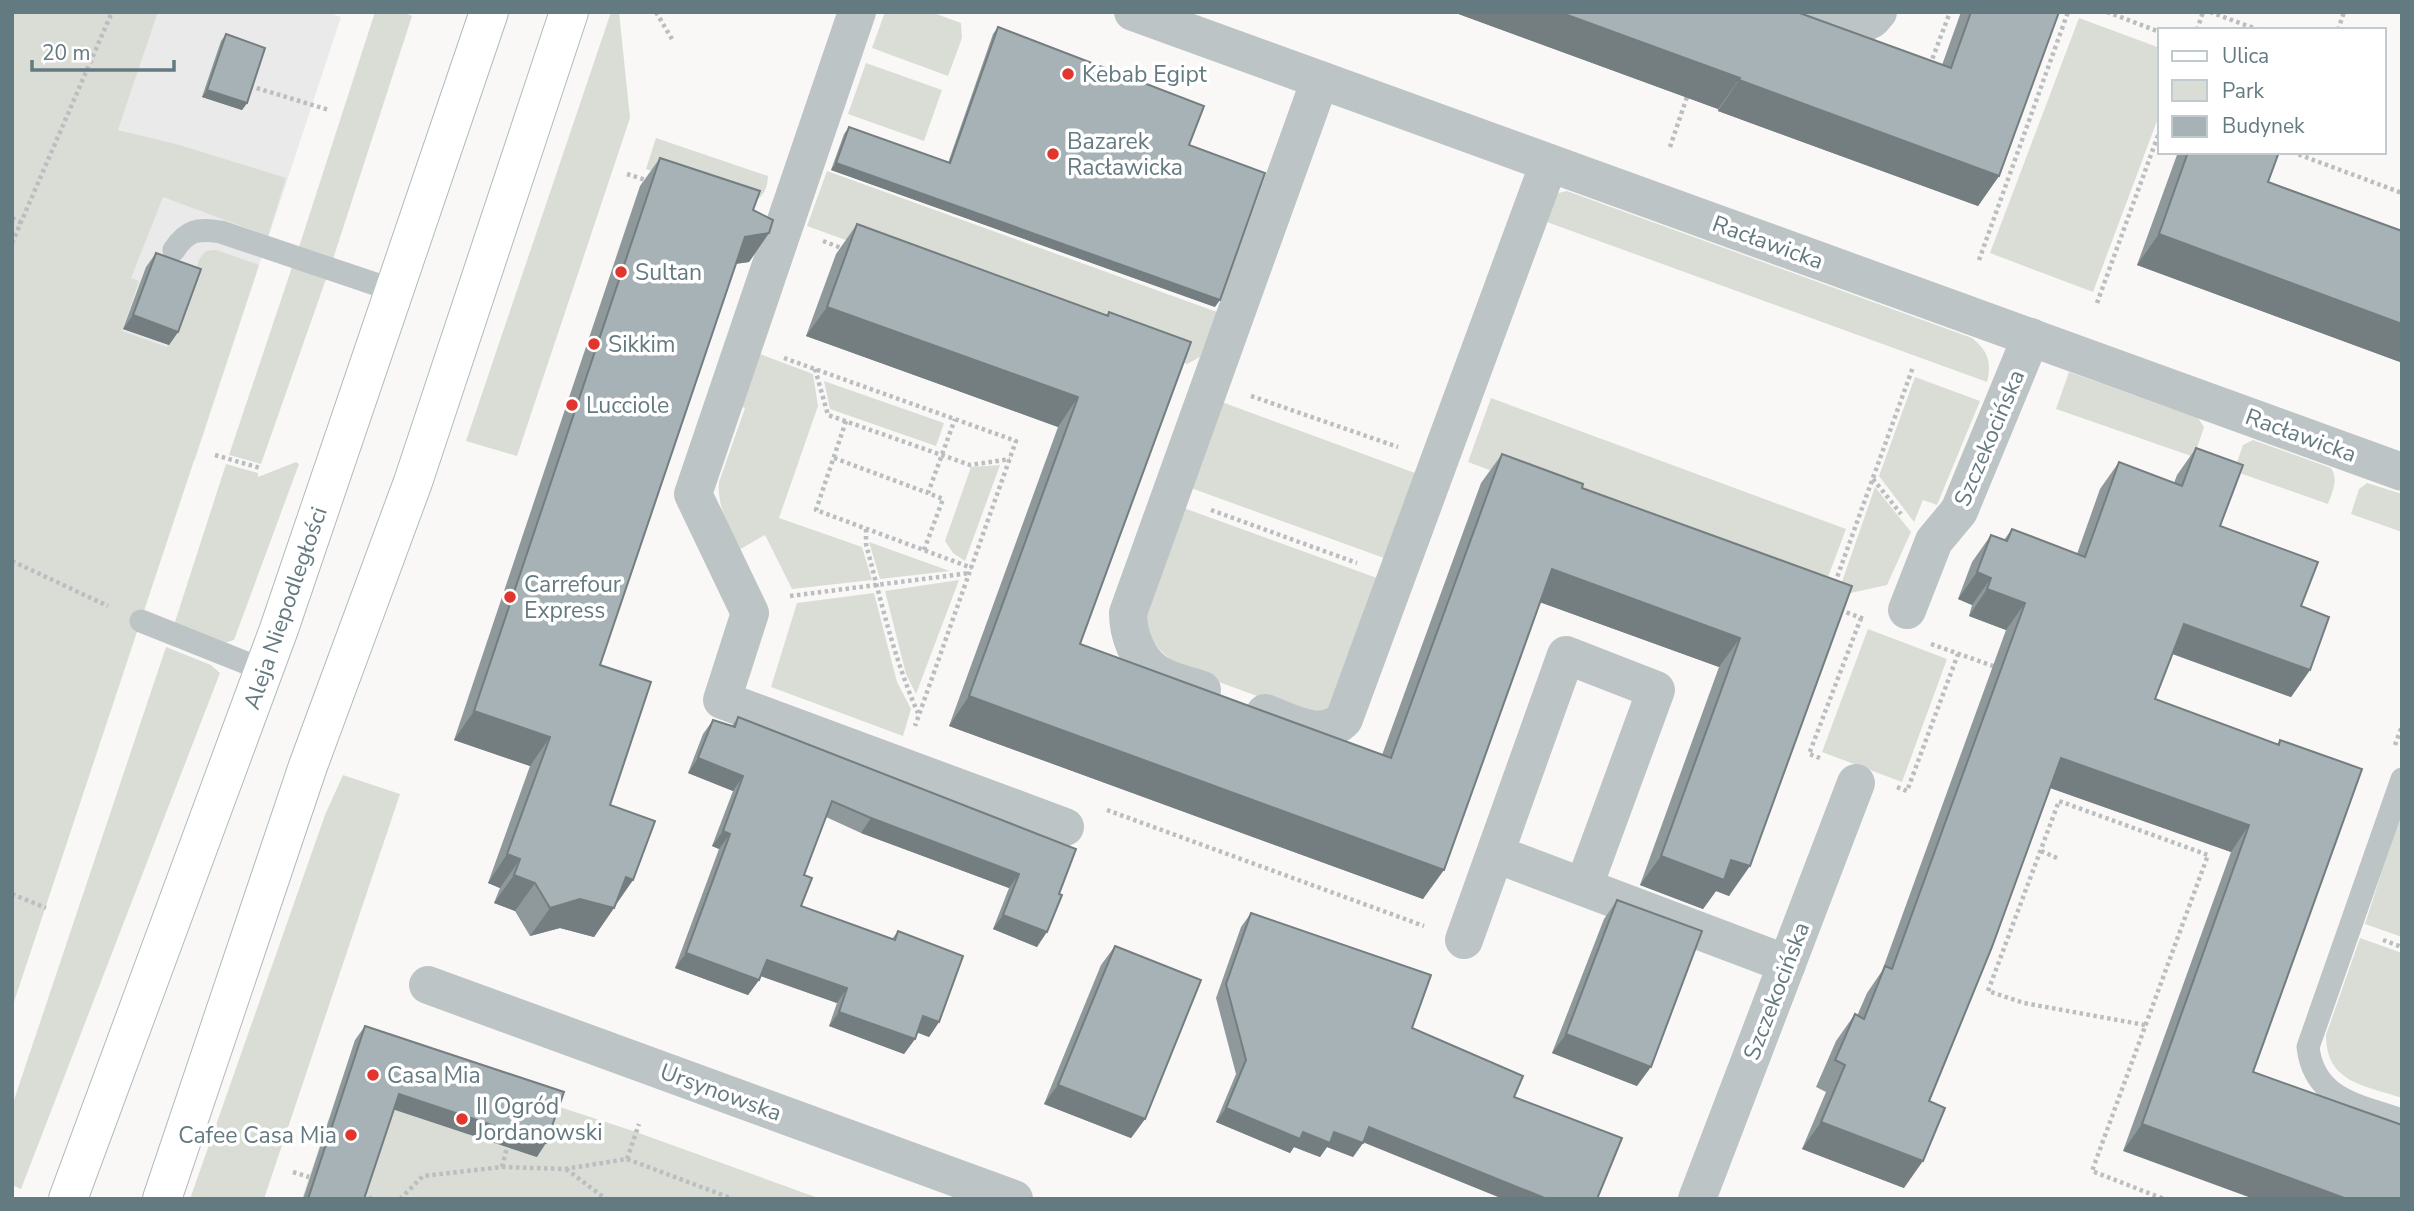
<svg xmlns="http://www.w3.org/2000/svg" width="2414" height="1211" viewBox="0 0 2414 1211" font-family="'Nunito Sans',sans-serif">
<rect width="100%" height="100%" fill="#f9f8f6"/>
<polygon fill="#e9eae9" points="158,12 326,12 341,17 195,460 64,405 175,144 118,130"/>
<g fill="#daddd5">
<polygon points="12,12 158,12 118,130 176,144 286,178 268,236 163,197 131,278 139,281 122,331 167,347 189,286 200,258 206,251 216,250 259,265 12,1008"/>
<polygon points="375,12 403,12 412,16 333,259 299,247"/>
<polygon points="611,12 619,12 630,118 517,456 466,441"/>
<polygon points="885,12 931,12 961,23 962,38 948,76 872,48"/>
<polygon points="2079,18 2160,48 2160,113 2093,292 1990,253"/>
<polygon points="866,63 942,90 924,141 848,114"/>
<path d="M656,138L768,176C767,191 763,198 749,204L646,169Z"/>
<polygon points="827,171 1217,312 1200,357 1187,364 807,226"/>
<path d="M1567,191L1972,338C1988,351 1992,362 1987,382L1544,221L1558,193Z"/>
<polygon points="292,267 326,279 261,464 229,455"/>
<path d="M755,352L813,374L818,406L779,518L862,547L872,580L792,589L765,535L737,551C729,529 717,506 719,482L745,408L737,405Z"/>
<polygon points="2069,372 2198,418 2204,427 2194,457 2056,409"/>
<polygon points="1915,377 1980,401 1937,505 1923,500 1914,522 1879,476"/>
<polygon points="824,381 944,423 936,446 830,409"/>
<polygon points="1491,398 1846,529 1822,593 1468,462"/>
<polygon points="1219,401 1415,473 1384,558 1188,487"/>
<path d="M2253,440L2331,468C2339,479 2332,493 2328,504L2234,471L2243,445Z"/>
<polygon points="296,462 299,464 234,640 221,644 174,625 226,464 258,473 258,477"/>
<polygon points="1000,465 965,561 953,553 945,541 971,467"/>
<polygon points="2367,483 2402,494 2402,532 2351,514 2359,489"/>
<polygon points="1875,487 1911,532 1887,585 1837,596"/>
<polygon points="1181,507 1377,578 1327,710 1309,715 1178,667 1159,649 1149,635 1142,612"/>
<polygon points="869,542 950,571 880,579"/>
<polygon points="959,580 916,694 906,674 885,591"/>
<polygon points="874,593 897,682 911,709 903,736 771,687 797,603"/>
<polygon points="1868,629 1947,659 1902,782 1822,752"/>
<polygon points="166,647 211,665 220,673 21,1189 12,1185 12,1106"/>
<polygon points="343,775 400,794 264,1199 190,1199 325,815"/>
<polygon points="2399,818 2402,819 2402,937 2365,924"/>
<path d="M2360,938L2402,953V1098C2364,1085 2326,1083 2326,1035Z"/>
<polygon points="355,1040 636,1132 821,1199 302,1199"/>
</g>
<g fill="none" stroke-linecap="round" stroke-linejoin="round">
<g stroke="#b2babd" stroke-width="40">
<g id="secondary">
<polyline points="68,1199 279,629 489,12"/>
<polyline points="162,1199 308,766 413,482 569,12"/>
</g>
</g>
<g stroke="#babec0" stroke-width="4.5" stroke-dasharray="3.5 3.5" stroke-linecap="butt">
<polyline points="656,12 672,39"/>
<polyline points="2107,12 2160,32"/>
<polyline points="2210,12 2259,30"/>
<polyline points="2197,30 2203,12"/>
<polyline points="2338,30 2344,12"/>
<polyline points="1930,65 1950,12"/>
<polyline points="250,86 329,110"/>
<polyline points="1670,147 1688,94"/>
<polyline points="2292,152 2402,193"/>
<polyline points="627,174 649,181"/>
<polyline points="12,218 22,223"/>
<polyline points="823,241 844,249"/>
<polyline points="12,243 112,12"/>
<polyline points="1979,260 2068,12"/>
<polyline points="2097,303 2160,130"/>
<polyline points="784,358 1016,441 915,726"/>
<polyline points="815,369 828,415 970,465 1010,459"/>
<polyline points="1251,396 1398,447"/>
<polyline points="846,421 816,510 972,568"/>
<polyline points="215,455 260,468"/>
<polyline points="834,458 928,493"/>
<polyline points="1873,479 1901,514"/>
<polyline points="1211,510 1357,563"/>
<path d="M866,529V544C881,601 894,659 918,713"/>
<polyline points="924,550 943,499 928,493 955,419"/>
<polyline points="12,561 108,606"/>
<polyline points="1835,583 1913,367"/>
<polyline points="790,596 970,573"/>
<polyline points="1840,610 1864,619"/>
<polyline points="1931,644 1996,667"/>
<polyline points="2395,745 2402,726"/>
<polyline points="1820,758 1809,754 1861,618"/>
<polyline points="1897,787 1907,791 1958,654"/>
<polyline points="1107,810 1424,926"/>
<polyline points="2041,851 2057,858"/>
<polyline points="12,894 46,908"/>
<polyline points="2383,940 2402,947"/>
<polyline points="2145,1025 2024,1003 1988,991 2059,801 2208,855 2092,1171 2164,1199"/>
<polyline points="627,1159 639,1124"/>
<polyline points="502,1167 507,1147"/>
<polyline points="566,1169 606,1199"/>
<polyline points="293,1172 309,1177"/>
<polyline points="362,1195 372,1199"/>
<polyline points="400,1199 423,1176 502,1167 565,1169 627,1159 733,1199"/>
</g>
<g stroke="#bdc4c6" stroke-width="23">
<path d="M174,250C187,230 198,228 221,232L396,291"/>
<polyline points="141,621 264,670"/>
<path d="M2402,779L2308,1047C2314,1100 2359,1105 2402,1120"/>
</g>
<g stroke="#bdc4c6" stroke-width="38">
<polyline points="857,12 693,494 750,613 722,700 1065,827"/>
<polyline points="1133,12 2402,472"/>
<polyline points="1791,12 1856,27 1872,19 1878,12"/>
<polyline points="1907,610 1934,541 1959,511 2031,337"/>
<path d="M1202,690C1188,685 1167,681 1155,672C1137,659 1128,634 1128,613L1320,80"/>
<path d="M1265,713C1290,722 1322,742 1344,719L1549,163"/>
<polyline points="1496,854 1787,964"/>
<polyline points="1464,940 1566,655 1656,690 1584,886"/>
<polyline points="428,985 1014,1199"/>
<polyline points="1697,1199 1856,783"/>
</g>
<use href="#secondary" stroke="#fff" stroke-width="38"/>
</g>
<g fill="#8f999c">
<polygon points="1453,12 1797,12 1942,65 1961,12 2059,12 1999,176 1978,206 1718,111 1718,109"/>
<polygon points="998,27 1189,145 1215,307 831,170 844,134 849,127 948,163 993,34"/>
<polygon points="226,34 247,103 242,110 202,97 221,41"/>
<polygon points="2178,152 2279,152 2268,182 2400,362 2137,265"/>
<polygon points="660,158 769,233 749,262 736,264 600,665 610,805 633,880 594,937 560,928 530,936 515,911 494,903 500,888 488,883 530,766 454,740 640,186"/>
<polygon points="857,224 1106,315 1109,312 1080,644 1382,755 1481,483 1502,454 1582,488 1852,586 1729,896 1716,891 1703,909 1640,885 1719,667 1540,602 1423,899 949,726 1058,427 806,336 836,254"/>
<polygon points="156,253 178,332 169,345 123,329 146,267"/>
<polygon points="2196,448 2220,526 2301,606 2310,670 2291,697 2172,654 2155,699 2277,744 2280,740 2253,1072 2123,1151 2231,852 2050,788 1929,1101 1904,1188 1802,1149 1826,1092 1816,1087 1836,1041 1855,1014 1857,1016 1867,993 1882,971 2006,630 1969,616 1972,605 1958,599 1972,562 1991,535 2004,540 2012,529 2077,554 2100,489 2119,462 2174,483 2177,475"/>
<polygon points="738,717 1076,849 1037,947 993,929 1009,888 861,833 826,817 804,875 801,906 892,939 898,931 939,1022 929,1037 917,1032 915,1039 904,1054 829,1026 837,1003 760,976 759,980 748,995 675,968 719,849 712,846 733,791 688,773 703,734 713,720 732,726"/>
<polygon points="1617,900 1637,1086 1552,1053 1604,919"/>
<polygon points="1251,913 1363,1143 1353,1157 1327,1147 1320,1157 1294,1147 1290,1153 1216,1122 1236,1074 1216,998 1241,927"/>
<polygon points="1115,946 1145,1119 1131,1138 1044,1104 1101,965"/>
<polygon points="365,1026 537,1157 394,1109 364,1199 303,1199 355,1040"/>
</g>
<g fill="#747d7f">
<polygon points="1453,12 1559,12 1740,78 1718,109"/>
<polygon points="1739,80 1999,176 1978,206 1718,111"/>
<polygon points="207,90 247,103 242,110 202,97"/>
<polygon points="836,163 1220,300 1215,307 831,170"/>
<polygon points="769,233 749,262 725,265 745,237"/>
<polygon points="2159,234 2402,324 2402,360 2400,362 2137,265"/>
<polygon points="827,307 1078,397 1058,427 806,336"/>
<polygon points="133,315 178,332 169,345 123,329"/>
<polygon points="1552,569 1740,638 1719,667 1531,599"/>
<polygon points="1977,572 1991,578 1972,605 1958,599"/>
<polygon points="1987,589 2025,603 2006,630 1969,616"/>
<polygon points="2184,624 2310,670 2291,697 2165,651"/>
<polygon points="969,696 1444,870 1423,899 949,726"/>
<polygon points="474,711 550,737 530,766 454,740"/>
<polygon points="698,758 743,776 733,791 688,773"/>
<polygon points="2061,758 2249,825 2231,852 2042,785"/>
<polygon points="871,818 1019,874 1009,888 861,833"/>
<polygon points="723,831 730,834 719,849 712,846"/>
<polygon points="507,854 520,859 500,888 488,883"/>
<polygon points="1661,856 1731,860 1750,866 1729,896 1716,891 1703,909 1640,885"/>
<polygon points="514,875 535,883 515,911 494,903"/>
<polygon points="626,877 633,880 613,908"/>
<polygon points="580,899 614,908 594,937 560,928 530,936 550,908"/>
<polygon points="1003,915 1047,932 1037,947 993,929"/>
<polygon points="686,953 759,980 748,995 675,968"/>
<polygon points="767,960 847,988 837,1003 756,974"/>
<polygon points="839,1012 915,1039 904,1054 829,1026"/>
<polygon points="923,1016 939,1022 929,1037 913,1031"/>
<polygon points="1566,1034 1651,1067 1637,1086 1552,1053"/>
<polygon points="1058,1085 1145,1119 1131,1138 1044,1104"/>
<polygon points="399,1094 546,1143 537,1157 389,1108"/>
<polygon points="1226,1108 1303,1132 1334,1132 1363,1143 1353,1157 1327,1147 1320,1157 1294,1147 1290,1153 1216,1122"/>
<polygon points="1821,1122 1923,1161 1904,1188 1802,1149"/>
<polygon points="2142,1124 2347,1199 2254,1199 2123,1151"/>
<polygon points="1369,1127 1547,1199 1503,1199 1360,1141"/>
</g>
<g fill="#a6b2b5" stroke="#747d7f" stroke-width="2">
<polygon points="1559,12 1797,12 1951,68 1971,12 2059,12 1999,176 1739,80 1740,78"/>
<polygon points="998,27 1204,106 1189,145 1265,173 1220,300 836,163 849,127 950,163"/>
<polygon points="226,34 265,48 247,103 207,90"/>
<polygon points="2188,152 2279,152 2268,182 2402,231 2402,324 2159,234"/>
<polygon points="660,158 760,191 753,210 773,220 769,233 745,237 600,665 651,682 610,805 655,821 633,880 626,877 614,908 580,899 550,908 535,883 514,875 520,859 507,854 550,737 474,711"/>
<polygon points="857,224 1108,316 1109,312 1191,342 1080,644 1391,758 1502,454 1583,484 1582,488 1852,586 1750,866 1731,860 1724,880 1661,856 1740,638 1552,569 1444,870 969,696 1078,397 827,307"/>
<polygon points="156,253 201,269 178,332 133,315"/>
<polygon points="2196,448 2243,465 2220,526 2318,562 2301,606 2329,617 2310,670 2184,624 2155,699 2279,745 2280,740 2362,769 2253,1072 2402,1125 2402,1199 2347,1199 2142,1124 2249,825 2061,758 1992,947 1929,1101 1945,1108 1923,1161 1821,1122 1845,1065 1835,1060 1855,1014 1864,1019 1885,966 1892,969 2025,603 1987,589 1991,578 1977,572 1991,535 2007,541 2012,529 2085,557 2119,462 2182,486"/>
<polygon points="738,717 1076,849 1059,894 1062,895 1047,932 1003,915 1019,874 871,818 832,801 804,875 812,878 801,906 895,940 898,931 963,956 939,1022 923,1016 915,1039 839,1012 847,988 767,960 759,980 686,953 730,834 723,831 743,776 698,758 713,720 735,727"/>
<polygon points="1617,900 1702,931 1651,1067 1566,1034"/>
<polygon points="1251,913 1431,975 1412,1028 1523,1076 1514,1097 1622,1138 1597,1199 1547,1199 1369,1127 1363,1143 1334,1132 1330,1143 1303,1132 1300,1139 1226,1108 1246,1060 1226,984"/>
<polygon points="1115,946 1201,980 1145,1119 1058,1085"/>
<polygon points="365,1026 564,1092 546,1143 399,1094 364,1199 308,1199"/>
</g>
<g fill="#e1352e" stroke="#fff" stroke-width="2.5">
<circle cx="1068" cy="74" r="7"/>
<circle cx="1053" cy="154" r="7"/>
<circle cx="621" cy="272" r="7"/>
<circle cx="594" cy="344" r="7"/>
<circle cx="572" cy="405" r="7"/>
<circle cx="510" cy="597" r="7"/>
<circle cx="373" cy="1075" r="7"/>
<circle cx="462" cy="1119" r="7"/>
<circle cx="351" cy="1135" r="7"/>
</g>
<g text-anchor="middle" stroke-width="7" stroke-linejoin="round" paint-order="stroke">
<g font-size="23" fill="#647a81" stroke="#fff" text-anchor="start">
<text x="1082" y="82">Kebab Egipt</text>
<text x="1067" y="149">Bazarek<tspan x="1067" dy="26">Racławicka</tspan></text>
<text x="635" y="280">Sultan</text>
<text x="608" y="352">Sikkim</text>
<text x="586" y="413">Lucciole</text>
<text x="524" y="592">Carrefour<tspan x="524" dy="26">Express</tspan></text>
<text x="387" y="1083">Casa Mia</text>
<text x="476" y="1114">II Ogród<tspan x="476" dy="26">Jordanowski</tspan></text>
<text x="337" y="1143" text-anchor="end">Cafee Casa Mia</text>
</g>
<g font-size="23" fill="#647a81" stroke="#fff">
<text transform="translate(1768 242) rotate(20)" y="8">Racławicka</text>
<text transform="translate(2301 435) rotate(20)" y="8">Racławicka</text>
<text transform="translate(1989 438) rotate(-67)" y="8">Szczekocińska</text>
<text transform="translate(285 608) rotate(-71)" y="8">Aleja Niepodległości</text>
<text transform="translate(1776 991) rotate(-69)" y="8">Szczekocińska</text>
<text transform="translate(721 1092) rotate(20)" y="8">Ursynowska</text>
</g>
</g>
<rect width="2414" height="1211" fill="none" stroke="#647a81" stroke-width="28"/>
<rect x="2158" y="28" width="228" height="126" fill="#ffffff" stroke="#c1cacd" stroke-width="2"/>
<rect x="2172" y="51" width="35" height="10" fill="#ffffff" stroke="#c1cacd" stroke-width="2"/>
<text x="2222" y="63" font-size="21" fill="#647a81">Ulica</text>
<rect x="2172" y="80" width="35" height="21" fill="#daddd5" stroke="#c1cacd" stroke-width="2"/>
<text x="2222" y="98" font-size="21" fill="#647a81">Park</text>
<rect x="2172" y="116" width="35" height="21" fill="#a6b2b5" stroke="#c1cacd" stroke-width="2"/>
<text x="2222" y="133" font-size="21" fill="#647a81">Budynek</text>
<path d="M32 60v10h142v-10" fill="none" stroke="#647a81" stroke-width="3.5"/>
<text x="42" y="60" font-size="21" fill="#647a81" stroke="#ffffff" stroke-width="5" paint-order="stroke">20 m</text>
</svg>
